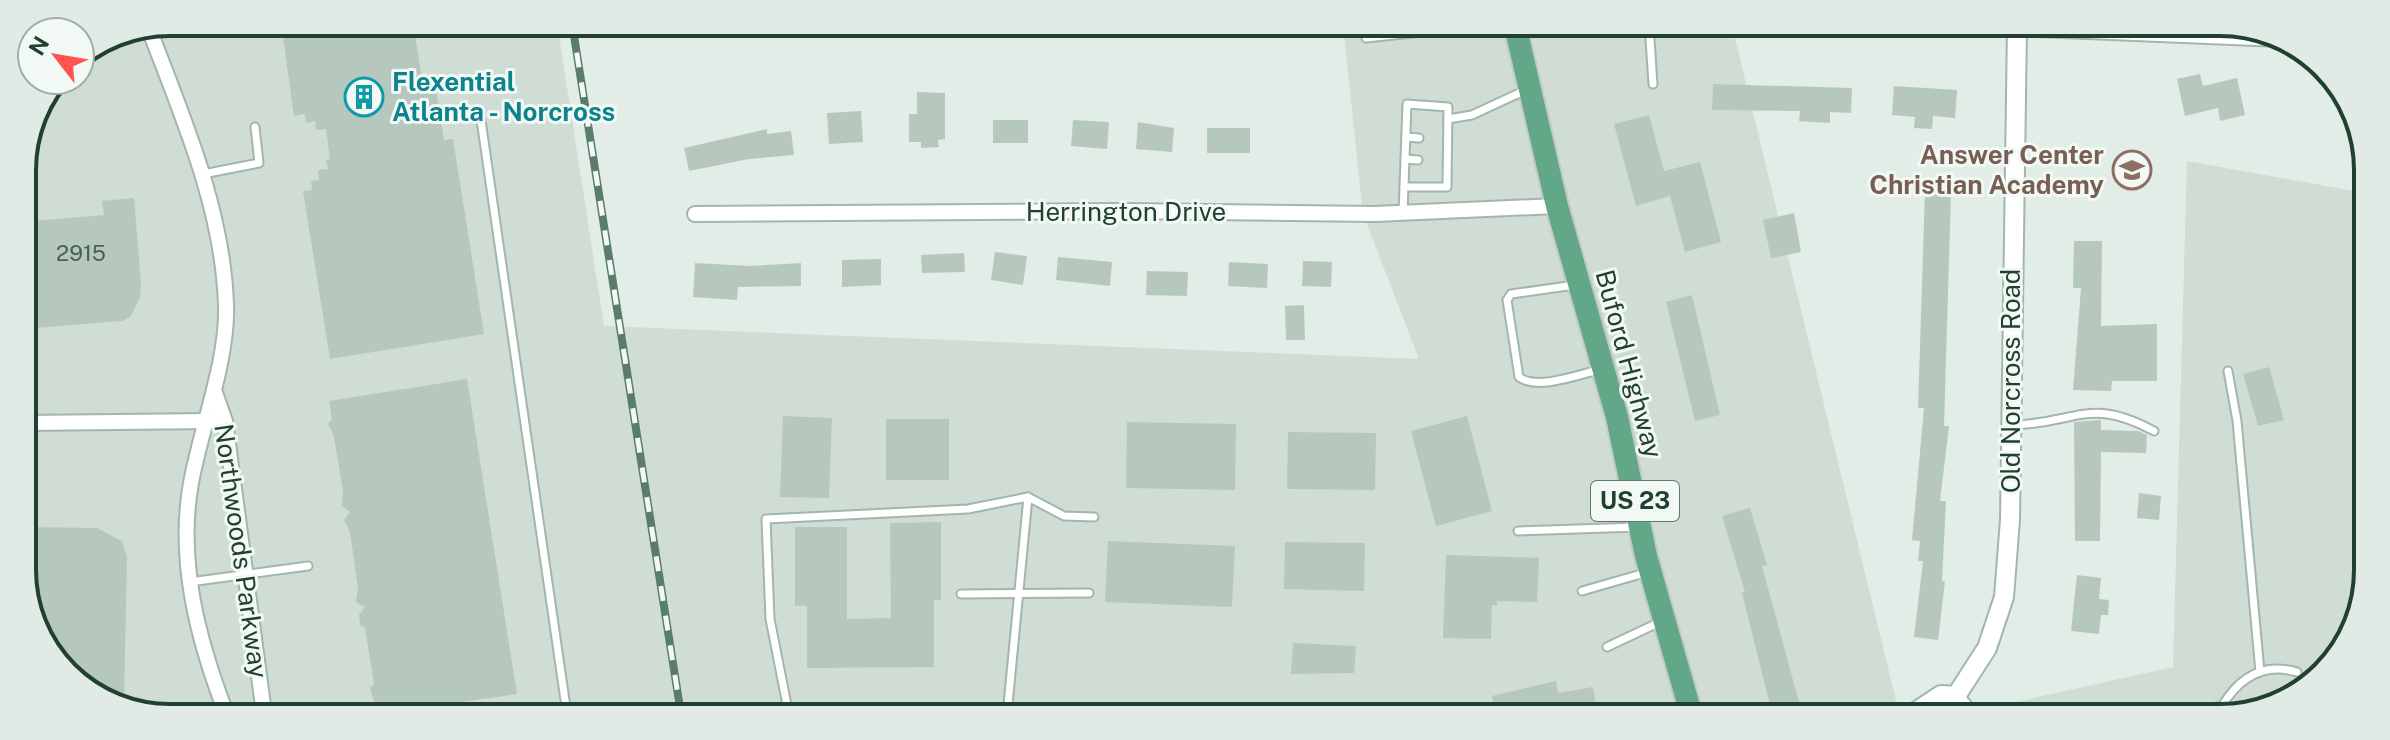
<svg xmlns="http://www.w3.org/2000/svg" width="2390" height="740" viewBox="0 0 2390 740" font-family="'Public Sans',sans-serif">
<rect width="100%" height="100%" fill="#e1ede6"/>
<g fill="#cfddd4">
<polygon points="170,22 557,23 604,326 1419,359 1363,214 1343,25 1732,26 1900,717 132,713 59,668 25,599 22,160 59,80 80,80 80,55 114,33"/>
<polygon points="2187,161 2365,193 2363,608 2317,682 2230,718 1948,717 2173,667"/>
</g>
<g fill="#b6c8be">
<polygon points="281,22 413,23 422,79 434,77 444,140 453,139 484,334 330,359 303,191 312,190 311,181 319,180 318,170 328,169 326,160 330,159 326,129 316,130 315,121 306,123 305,114 294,116"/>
<polygon points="2200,74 2203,86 2237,78 2245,115 2220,121 2218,108 2185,116 2177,79"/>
<polygon points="1713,84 1852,88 1851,113 1830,112 1830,123 1799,121 1800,111 1712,110"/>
<polygon points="1894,86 1957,90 1955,118 1933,116 1932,129 1914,128 1915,117 1892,115"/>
<polygon points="917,92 945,93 945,139 938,140 939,147 921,148 921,142 909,142 909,114 917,114"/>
<polygon points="861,111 863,142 829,144 827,113"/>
<polygon points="1649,115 1664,171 1700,162 1721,242 1685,252 1670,196 1636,206 1614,124"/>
<rect x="993" y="120" width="35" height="23"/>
<polygon points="1073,120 1109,122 1107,149 1071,146"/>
<polygon points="1138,122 1174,128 1172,152 1136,149"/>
<rect x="1207" y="128" width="43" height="25"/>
<polygon points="767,129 767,134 791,131 794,155 749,159 689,171 684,148"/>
<polygon points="1925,191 1951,192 1944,426 1949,426 1940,501 1946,501 1942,581 1945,581 1938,640 1914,637 1923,561 1918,561 1920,541 1912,540 1924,408 1918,408"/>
<polygon points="134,198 141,283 140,297 131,316 122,321 23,329 23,222 104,215 102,201"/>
<polygon points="1794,213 1801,252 1771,258 1763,220"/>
<polygon points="2074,241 2102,241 2101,326 2157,324 2157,381 2112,381 2111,391 2073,390 2081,288 2073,288"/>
<polygon points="995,252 1027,256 1023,285 991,280"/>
<polygon points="964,253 965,272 922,273 921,255"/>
<polygon points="1058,257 1112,262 1110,286 1056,280"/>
<polygon points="881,259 881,285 842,287 842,260"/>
<polygon points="1303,261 1332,262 1331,287 1302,286"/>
<polygon points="1229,262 1268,264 1267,288 1228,286"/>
<polygon points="695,263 750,266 801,263 801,286 738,287 737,300 693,297"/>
<polygon points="1147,271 1188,272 1187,296 1146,295"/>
<polygon points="1692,295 1720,415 1695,421 1666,302"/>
<polygon points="1304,305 1305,340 1286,340 1285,306"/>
<polygon points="2269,367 2284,420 2258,426 2243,374"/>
<polygon points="467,379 517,694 378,714 370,688 374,684 365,628 360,625 359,615 365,607 356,602 358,588 350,532 344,520 350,512 342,506 343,492 334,436 328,424 332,419 329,401"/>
<polygon points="783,416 832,418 829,498 780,497"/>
<polygon points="1467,416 1492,511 1436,526 1411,431"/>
<rect x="886" y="419" width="63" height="61"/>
<polygon points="2101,420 2101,430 2138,431 2147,435 2146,453 2101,452 2100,541 2075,541 2074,422"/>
<polygon points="1127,422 1236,424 1235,490 1126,488"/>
<polygon points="1288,432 1376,433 1375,490 1287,489"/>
<polygon points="2139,493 2161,496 2159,520 2137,518"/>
<polygon points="1750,508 1767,565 1762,566 1803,717 1773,717 1742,593 1745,592 1722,516"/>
<polygon points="941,522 941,600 934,600 934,667 807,668 807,606 795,606 795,527 847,527 847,619 891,618 890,523"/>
<polygon points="24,527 97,528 122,541 127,557 124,702 114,702 59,668 25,599"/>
<polygon points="1108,541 1235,546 1232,607 1105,602"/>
<polygon points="1285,542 1365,543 1364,591 1284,589"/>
<polygon points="1446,555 1539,558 1537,602 1497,601 1497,605 1492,605 1491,639 1443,638"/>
<polygon points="2077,575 2101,578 2099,599 2109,600 2108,615 2101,615 2099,634 2071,631"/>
<polygon points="1293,643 1356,646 1354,673 1291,674"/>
<polygon points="1556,681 1558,693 1593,687 1598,716 1496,716 1492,696"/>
</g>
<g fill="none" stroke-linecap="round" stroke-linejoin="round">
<g stroke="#a3b6ac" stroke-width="11">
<g id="service">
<polyline points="1649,25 1653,84"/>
<polyline points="1366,38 1487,25"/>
<polyline points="1448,119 1472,115 1528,89"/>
<polyline points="481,120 567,714"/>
<polyline points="1406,137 1419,138"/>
<polyline points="1405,159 1418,160"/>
<polyline points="203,174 259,163 255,127"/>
<polyline points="1403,213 1407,104 1448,107 1447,187 1404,187"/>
<path d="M1575,285L1511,294L1507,300L1519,377C1537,391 1580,374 1602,369"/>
<polyline points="2228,371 2237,421 2260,672"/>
<path d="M2014,425C2078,423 2089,396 2154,431"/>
<polyline points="1518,531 1638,527"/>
<polyline points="190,582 308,566"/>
<polyline points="1582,591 1648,572"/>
<polyline points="961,594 1089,593"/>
<polyline points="1607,647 1662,621"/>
<polyline points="789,715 770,619 766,519 968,509 1028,497 1064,516 1094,517"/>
<polyline points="1007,715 1028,497"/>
<path d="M2152,718L2222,706C2239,678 2263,662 2297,672"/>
</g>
</g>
<g stroke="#a3b6ac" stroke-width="18">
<g id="minor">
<path d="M148,26C182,116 223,208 226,305C228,361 201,427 191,483C177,561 198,640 226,713"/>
<polyline points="1781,26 2017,28 2280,39"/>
<polyline points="695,214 1123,211 1375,214 1557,206"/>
<polyline points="214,390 225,421 264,713"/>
<polyline points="24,423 213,421"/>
<polyline points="1956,696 1974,717"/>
</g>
</g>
<g stroke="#a3b6ac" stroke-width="22">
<g id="tertiary">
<polyline points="1956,696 1987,648 2004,597 2010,520 2017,26"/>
<polyline points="1908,717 1941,695 1956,696"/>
<polyline points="1947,717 1956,710 1956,696"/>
</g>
</g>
<g stroke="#c1cac5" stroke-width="26">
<polyline id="primary" points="1515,25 1557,206 1617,417 1646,556 1692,717"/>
</g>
<use href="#service" stroke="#fff" stroke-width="7"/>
<use href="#minor" stroke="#fff" stroke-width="14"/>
<use href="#tertiary" stroke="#fff" stroke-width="18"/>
<use href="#primary" stroke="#62a787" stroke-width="22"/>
<g stroke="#5a7c6c" stroke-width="8">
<polyline id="rail" points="572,23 681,714"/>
</g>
<use href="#rail" stroke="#f2f9f4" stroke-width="5" stroke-dasharray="15" stroke-linecap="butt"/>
</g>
<defs>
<g id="building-ring" transform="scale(2)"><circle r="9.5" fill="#f2f9f4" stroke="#0f9aa8" stroke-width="1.5"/><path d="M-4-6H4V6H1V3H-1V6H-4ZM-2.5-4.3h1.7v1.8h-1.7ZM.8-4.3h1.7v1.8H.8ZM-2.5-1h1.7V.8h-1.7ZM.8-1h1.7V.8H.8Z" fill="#0f9aa8"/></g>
<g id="school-ring" transform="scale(2)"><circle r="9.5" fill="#f2f9f4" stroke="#8d6e63" stroke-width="1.5"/><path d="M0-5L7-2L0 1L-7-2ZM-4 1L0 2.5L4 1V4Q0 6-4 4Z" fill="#8d6e63"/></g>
</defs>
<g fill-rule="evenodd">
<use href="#building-ring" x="364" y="97"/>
<use href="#school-ring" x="2132" y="170"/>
</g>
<g text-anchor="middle" stroke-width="6" stroke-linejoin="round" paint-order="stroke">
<g font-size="22" fill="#466254">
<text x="81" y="261">2915</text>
</g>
<rect fill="#f2f9f4" stroke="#5f786c" stroke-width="2" x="1591" y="481" width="88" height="40" rx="6"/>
<g font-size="24" font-weight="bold" fill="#204031">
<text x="1635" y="509">US 23</text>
</g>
<g font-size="26" font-weight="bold" fill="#0d838f" stroke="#f2f9f4" text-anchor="start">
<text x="392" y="91">Flexential<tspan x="392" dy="30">Atlanta - Norcross</tspan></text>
</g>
<g font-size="26" font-weight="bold" fill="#785e54" stroke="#f2f9f4" text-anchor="end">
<text x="2104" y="164">Answer Center<tspan x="2104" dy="30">Christian Academy</tspan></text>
</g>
<g font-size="26" fill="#204031" stroke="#f2f9f4">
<text x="1126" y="221">Herrington Drive</text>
<text transform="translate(1629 364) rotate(75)" y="9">Buford Highway</text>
<text transform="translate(2011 381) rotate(-90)" y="9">Old Norcross Road</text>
<text transform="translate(241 551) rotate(82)" y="9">Northwoods Parkway</text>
</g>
</g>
<path d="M0 0H2390V740H0ZM170 36H2220A134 134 0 0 1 2354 170V570A134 134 0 0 1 2220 704H170A134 134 0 0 1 36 570V170A134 134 0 0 1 170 36Z" fill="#e1eae4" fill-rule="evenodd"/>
<path fill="none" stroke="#204031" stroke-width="4" d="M170 36H2220A134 134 0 0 1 2354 170V570A134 134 0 0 1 2220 704H170A134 134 0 0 1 36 570V170A134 134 0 0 1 170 36Z"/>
<g transform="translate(56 56) rotate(301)"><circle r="38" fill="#f2f9f4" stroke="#9eafa6" stroke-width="2"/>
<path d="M0-6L14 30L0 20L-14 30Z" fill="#ff554e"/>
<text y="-12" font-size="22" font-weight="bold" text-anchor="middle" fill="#204031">N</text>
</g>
</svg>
